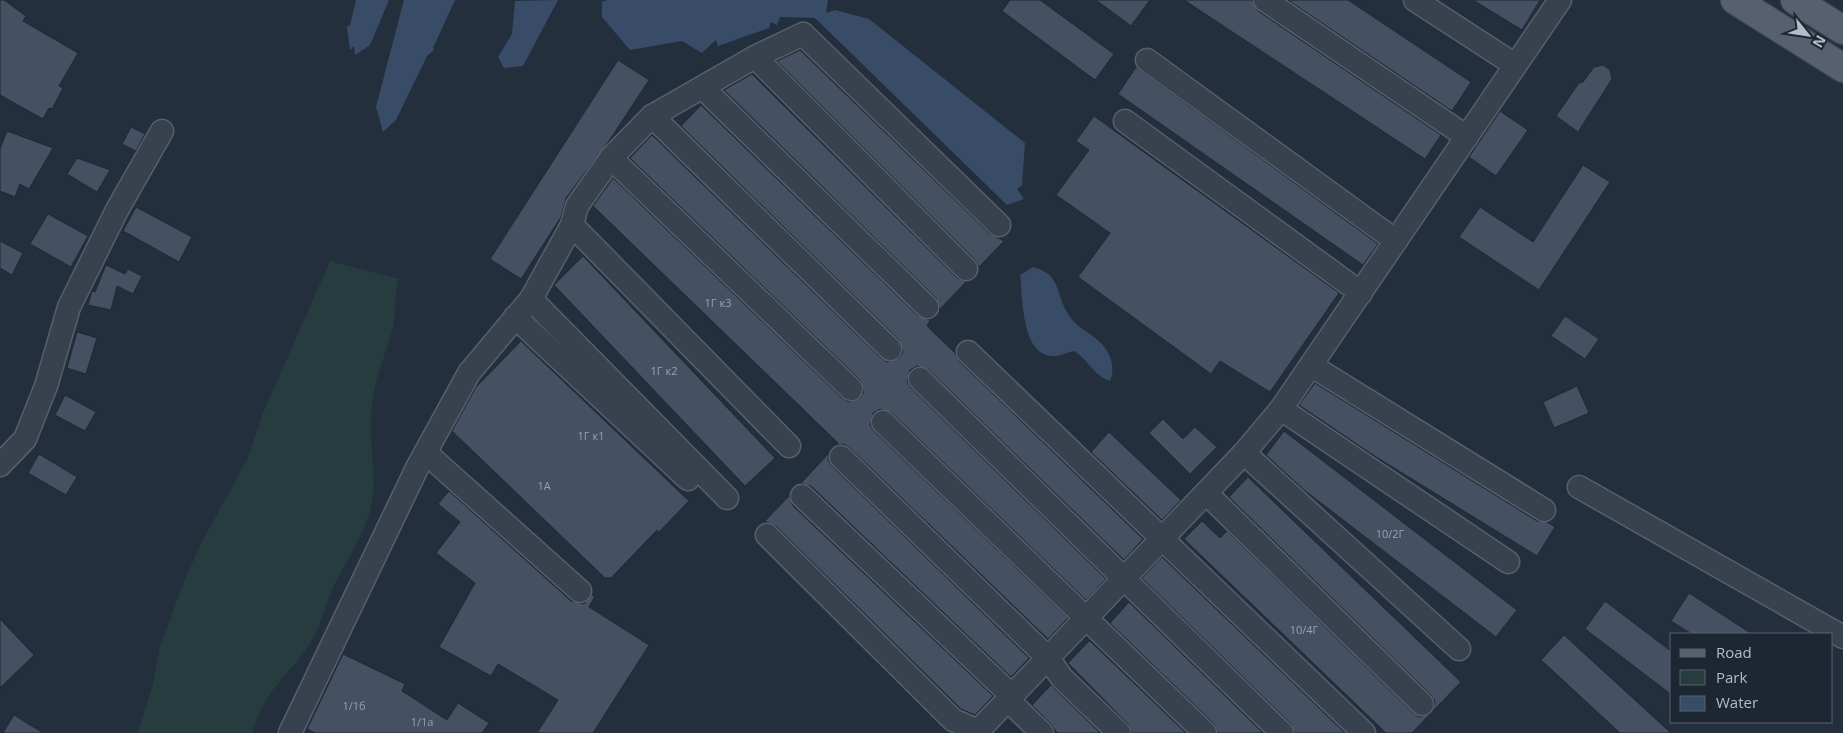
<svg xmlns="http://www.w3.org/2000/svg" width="1843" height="733" viewBox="0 0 1843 733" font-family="'Open Sans',sans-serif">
<rect width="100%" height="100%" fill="#242f3e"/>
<path fill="#263c3f" d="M330,261L399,279C393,296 397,311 393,327C385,358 372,384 371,416C369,449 379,481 369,514C361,539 346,562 334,585C325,605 321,627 309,645C286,678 264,691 252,733H138L153,684L159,650L181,589L200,545L247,460L263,413Z"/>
<g fill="#394c67">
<polygon points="356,0 389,0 370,45 355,55 354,46 350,50 347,27 350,25"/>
<polygon points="404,0 455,0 433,48 434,50 427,56 396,120 383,132 376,107"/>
<polygon points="558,0 523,66 504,68 498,57 512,34 515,1"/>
<polygon points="607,0 828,0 826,13 835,10 869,19 1025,143 1022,185 1017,189 1024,199 1007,205 815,18 780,17 777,25 771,22 769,28 718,46 716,40 702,53 682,41 630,50 602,17 602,2"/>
<path d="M1033,267C1061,274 1055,293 1068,314C1077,330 1098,335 1107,351C1113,361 1114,371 1110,381C1094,376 1088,359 1074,351C1067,352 1059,357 1051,356C1021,353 1023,297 1020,275Z"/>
</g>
<g fill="#455162" stroke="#1f2835">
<polygon points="0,0 4,0 26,16 23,21 78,53 59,86 63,88 52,109 49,108 43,119 0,95"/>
<polygon points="1010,0 1040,0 1114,54 1095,80 1002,11"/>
<polygon points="1096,0 1150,0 1131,26"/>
<polygon points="1184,0 1252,0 1258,11 1441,135 1425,159"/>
<polygon points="1288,0 1348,0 1471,82 1452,111"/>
<polygon points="1473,0 1540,0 1522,30"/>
<polygon points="800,50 990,234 1004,241 979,267 975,260 777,61"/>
<polygon points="618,60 649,80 609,141 566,198 561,217 521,279 490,259"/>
<polygon points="1603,65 1610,70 1612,79 1578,132 1556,116 1579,83 1583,82 1594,67"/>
<polygon points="1136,67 1378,244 1363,265 1118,94"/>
<polygon points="752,74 957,278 966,282 940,309 936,298 724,90"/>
<polygon points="701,105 918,316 930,320 927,326 955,353 959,361 1143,539 1124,560 929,370 917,366 910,370 907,382 911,388 1106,579 1086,600 892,413 880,409 873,413 870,425 874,431 1068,618 1048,639 850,448 844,444 836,445 838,443 593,206 613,178 842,398 848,402 860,398 864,392 860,380 630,158 652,135 881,358 887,362 899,358 903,352 899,340 681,126"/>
<polygon points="1500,111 1528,130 1496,176 1469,157"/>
<polygon points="1094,116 1339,293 1270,392 1220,361 1211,374 1078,277 1110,233 1056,195 1089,150 1076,141"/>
<polygon points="131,127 145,134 136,151 122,144"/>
<polygon points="7,131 53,148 29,189 20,184 15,197 0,191 0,149"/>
<polygon points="77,158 110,170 97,192 67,174"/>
<polygon points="1583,165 1610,182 1539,290 1459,237 1480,207 1533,242"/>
<polygon points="136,207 192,237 179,262 123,231"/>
<polygon points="48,214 88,236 71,267 30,244"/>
<polygon points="0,241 23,253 12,275 0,268"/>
<polygon points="583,256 775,458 745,486 554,285"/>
<polygon points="106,265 125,274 128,269 142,276 133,294 117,286 111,310 88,305 92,291 95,292"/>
<polygon points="1565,316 1599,339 1585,359 1551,336"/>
<polygon points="77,332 97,338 86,374 67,368"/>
<polygon points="521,341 689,501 659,532 657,530 611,578 605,578 452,431 476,387"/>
<polygon points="1315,383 1537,521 1547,522 1555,527 1537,556 1373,455 1299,405"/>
<polygon points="1577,386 1589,413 1554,428 1543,402"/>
<polygon points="65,395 96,412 85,431 55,415"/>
<polygon points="1163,419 1183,439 1195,427 1217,447 1190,474 1149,433"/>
<polygon points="1284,431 1517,610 1496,637 1304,490 1266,455"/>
<polygon points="1109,432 1181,500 1162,520 1091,452"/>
<polygon points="829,453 828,460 832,466 1029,658 1011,677 811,486 801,483"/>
<polygon points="39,454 77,477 66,495 28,473"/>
<polygon points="1248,477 1461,682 1433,711 1435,701 1431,695 1229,497"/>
<polygon points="449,491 571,601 584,604 592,595 595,596 589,607 649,645 593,733 537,733 558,700 498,664 491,676 439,647 475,583 436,553 460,522 438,504"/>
<polygon points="789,496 793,506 993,696 975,715 961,709 776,526 765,521"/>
<polygon points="1202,521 1220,538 1227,531 1413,713 1419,717 1430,714 1412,733 1386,733 1184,539"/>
<polygon points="1162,557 1345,733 1295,733 1291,724 1142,578"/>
<polygon points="1689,593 1752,634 1692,634 1671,621"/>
<polygon points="1605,601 1672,652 1672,695 1585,629"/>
<polygon points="1129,602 1263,733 1218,733 1214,724 1110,623"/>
<polygon points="0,619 34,655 0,688"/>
<polygon points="1564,635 1671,733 1620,733 1541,660"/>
<polygon points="1089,641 1091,642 1186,733 1132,733 1128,724 1068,663"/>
<polygon points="343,654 405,684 402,691 447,720 458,703 489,723 482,733 315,733 307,729"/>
<polygon points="1051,685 1053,687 1100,733 1058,733 1055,730 1051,724 1032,705"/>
<polygon points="14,715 43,733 3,733"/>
</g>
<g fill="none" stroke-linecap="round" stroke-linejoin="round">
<g stroke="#565f6c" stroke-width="25">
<g id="minor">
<polyline points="1265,0 1467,137"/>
<polyline points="1415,0 1515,65"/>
<polyline points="755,57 966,269"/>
<polyline points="1147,60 1396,241"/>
<polyline points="703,88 927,307"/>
<polyline points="652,116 890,349"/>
<polyline points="1125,121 1361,293"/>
<polyline points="611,158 851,389"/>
<polyline points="572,225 577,206 611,158 652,116 755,57 803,34 999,225"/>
<polyline points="531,299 727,498"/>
<polyline points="515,317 688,479"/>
<polyline points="968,352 1364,733"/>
<polyline points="1312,366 1544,510"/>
<polyline points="920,379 1282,733"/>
<polyline points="1281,409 1508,562"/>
<polyline points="883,422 1205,733"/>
<polyline points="426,453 580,591"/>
<polyline points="1244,453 1459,649"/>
<polyline points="841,457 1048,658 1062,678 1119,733"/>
<polyline points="0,465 25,439 46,386 69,307 117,210 162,131"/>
<polyline points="1579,487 1843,637"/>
<polyline points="1206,493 1422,704"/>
<polyline points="802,496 1012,696"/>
<polyline points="767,535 953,720 978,731 1244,453 1281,409 1560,0"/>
<polyline points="1008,700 1042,733"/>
<polyline points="290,733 418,466 469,373 531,299 572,225 789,446"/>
</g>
</g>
<g stroke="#414a57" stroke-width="30">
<g id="major">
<polyline points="1735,0 1843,68"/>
<polyline points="1795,0 1843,30"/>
</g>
</g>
<use href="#minor" stroke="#38414e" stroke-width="22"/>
<use href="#major" stroke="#56606e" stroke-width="28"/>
</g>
<g text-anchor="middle" stroke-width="4.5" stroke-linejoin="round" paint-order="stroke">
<g font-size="11" fill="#98a1af">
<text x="718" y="307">1Г к3</text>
<text x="664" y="375">1Г к2</text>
<text x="591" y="440">1Г к1</text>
<text x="544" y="490">1А</text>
<text x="1390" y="538">10/2Г</text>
<text x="1304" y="634">10/4Г</text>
<text x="354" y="710">1/1б</text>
<text x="422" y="726">1/1а</text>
</g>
</g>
<rect x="1670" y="633" width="162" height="90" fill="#1d2633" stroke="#59626f"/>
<rect x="1680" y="649" width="25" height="8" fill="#56606e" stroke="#59626f"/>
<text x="1716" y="658" font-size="15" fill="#b4bcc9">Road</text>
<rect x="1680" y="670" width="25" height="15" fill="#263c3f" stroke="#59626f"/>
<text x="1716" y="683" font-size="15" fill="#b4bcc9">Park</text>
<rect x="1680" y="696" width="25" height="15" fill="#394c67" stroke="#59626f"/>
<text x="1716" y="708" font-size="15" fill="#b4bcc9">Water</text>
<g transform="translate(1808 35) rotate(120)" stroke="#1d2633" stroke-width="4" paint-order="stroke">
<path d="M0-4L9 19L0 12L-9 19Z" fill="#b4bcc9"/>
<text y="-8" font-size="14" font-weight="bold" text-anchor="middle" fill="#b4bcc9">N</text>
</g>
</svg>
